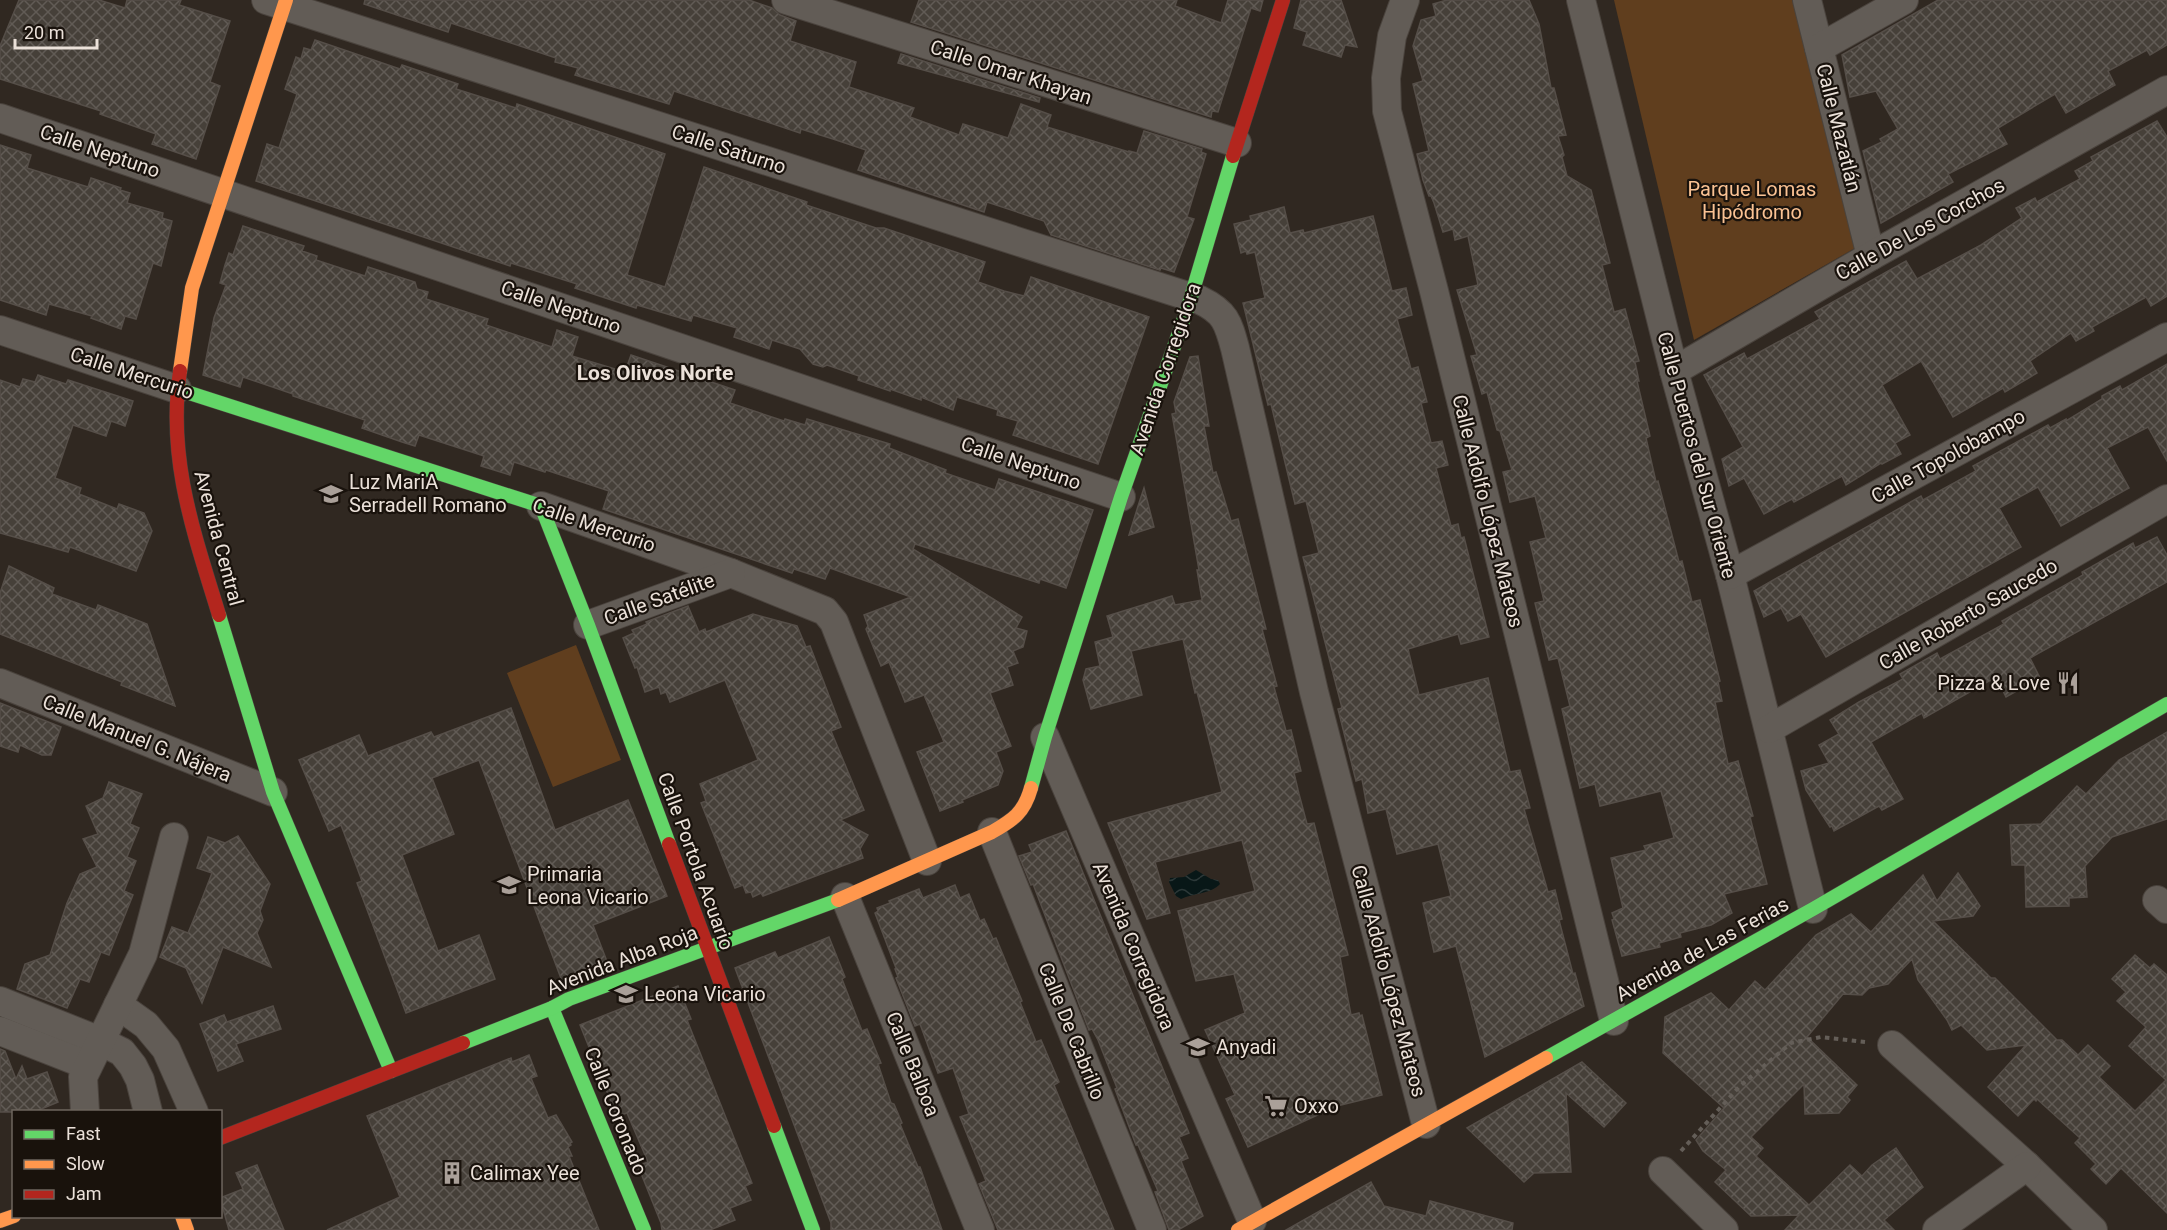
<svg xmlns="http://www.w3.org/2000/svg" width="2167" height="1230" viewBox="0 0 2167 1230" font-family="Roboto,sans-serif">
<defs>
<pattern id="water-waves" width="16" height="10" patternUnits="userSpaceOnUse" patternTransform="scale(1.5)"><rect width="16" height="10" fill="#081717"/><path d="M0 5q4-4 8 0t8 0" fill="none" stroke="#2c3838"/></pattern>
<pattern id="building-cross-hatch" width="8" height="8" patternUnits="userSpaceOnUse" patternTransform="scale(1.5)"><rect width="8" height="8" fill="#464039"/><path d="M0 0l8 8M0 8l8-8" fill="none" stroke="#615b55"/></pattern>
</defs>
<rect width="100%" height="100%" fill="#302821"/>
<g fill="#603e1e">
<polygon points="1614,0 1793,0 1857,247 1694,340"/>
<polygon points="576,645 621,760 553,787 507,673"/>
</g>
<path fill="url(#water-waves)" d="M1196,870L1211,879L1218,880L1220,884C1211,894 1194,893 1181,899L1176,896L1169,882L1170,878L1184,877Z"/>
<g fill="url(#building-cross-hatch)" stroke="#554e48" stroke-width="1.5">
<polygon points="19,0 99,0 125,8 127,0 181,0 179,5 230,21 210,82 220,86 196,159 152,144 156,134 100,114 101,111 0,79 0,46"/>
<polygon points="365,0 749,0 772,8 780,15 796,21 790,41 856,62 849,87 914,108 910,117 959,135 963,124 1008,138 1021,104 1051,115 1047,127 1129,152 1129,151 1137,153 1144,131 1202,149 1201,152 1206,154 1187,217 1194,219 1174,272 1161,268 1160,270 1051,235 1044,221 987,202 984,212 858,170 866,150 833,139 801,129 800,133 674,91 669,104 575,75 578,68 555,62 556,58 451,23 448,32 364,4"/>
<polygon points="919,0 1177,0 1175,6 1221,23 1228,0 1263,0 1260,11 1251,8 1218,112 1212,111 1211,117 911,22"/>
<polygon points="1301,0 1341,0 1357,47 1345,45 1341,57 1303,45 1307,32 1294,28"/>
<polygon points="1447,0 1529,0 1539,24 1551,88 1554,88 1566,135 1558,136 1564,155 1562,157 1567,176 1591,190 1610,263 1602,265 1614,312 1625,309 1639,361 1635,362 1639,381 1637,381 1650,436 1646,438 1656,482 1658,481 1679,562 1682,561 1692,602 1700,600 1720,681 1718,682 1722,701 1715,702 1728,764 1738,761 1753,816 1750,817 1767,884 1724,894 1732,913 1711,925 1680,933 1681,937 1659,943 1660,947 1622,956 1612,920 1614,919 1612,913 1623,908 1611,858 1646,850 1644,846 1674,838 1661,791 1600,806 1595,784 1580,788 1562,709 1570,706 1558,658 1549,660 1535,603 1544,601 1530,542 1546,538 1535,496 1510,502 1503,472 1512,470 1500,431 1497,430 1487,392 1482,394 1471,356 1477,355 1457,290 1478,285 1468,236 1455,240 1453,229 1443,232 1434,203 1431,196 1429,196 1423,180 1417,154 1429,151 1413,84 1423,81 1413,46 1421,20 1436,16 1433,4"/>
<polygon points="1938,0 2167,0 2167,45 2150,55 2147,50 2108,71 2115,85 2066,113 2055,94 1998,128 2007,144 1948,174 1953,182 1881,223 1863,151 1882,142 1880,139 1898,129 1876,91 1850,97 1842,55"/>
<polygon points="315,40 400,69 402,65 458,84 456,89 516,108 517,104 665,154 627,275 665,287 704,167 807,202 806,205 876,228 884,228 985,262 978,282 1004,291 1024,296 1031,277 1149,317 1098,464 1013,435 1018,421 997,415 998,410 957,397 953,410 921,397 921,400 890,389 890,391 858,380 859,376 827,365 823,367 813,364 800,349 772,340 769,349 734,337 737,328 693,315 691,321 637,305 636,308 575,288 577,284 511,263 510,266 256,181 267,144 279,148 297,94 285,89 296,57 301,59 304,48 311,50"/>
<polygon points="901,54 1040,98 1039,102 898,63"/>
<polygon points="2157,121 2167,137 2167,296 2151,306 2146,297 2092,327 2094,331 2076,341 2071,333 2030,361 2037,373 2005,392 2003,388 1953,417 1921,361 1882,385 1910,435 1895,443 1901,454 1882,464 1881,463 1846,485 1842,476 1794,502 1792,499 1764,514 1744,478 1729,486 1722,459 1743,447 1704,375 1744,353 1747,359 1820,319 1815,312 1906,261 1917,279 1981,245 2022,218 2016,208 2035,198 2037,202 2080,179 2075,171 2093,161 2091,157"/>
<polygon points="0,145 31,155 27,168 88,187 91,178 121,188 120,190 130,193 127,203 163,213 162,218 172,221 161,266 153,263 136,319 125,316 121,329 91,318 92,316 49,304 46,315 0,300"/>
<polygon points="1284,207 1290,233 1303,230 1304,233 1373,216 1392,291 1406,288 1412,315 1397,319 1411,369 1418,367 1427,402 1421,403 1431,443 1442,441 1448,465 1436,468 1451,526 1458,524 1461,538 1464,537 1489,637 1461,644 1458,634 1408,649 1419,695 1488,678 1510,772 1520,770 1530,808 1524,809 1548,892 1555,890 1562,919 1559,920 1573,974 1575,973 1584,1006 1485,1057 1456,946 1434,952 1423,903 1451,896 1438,844 1397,854 1386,809 1368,813 1362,779 1356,781 1338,709 1342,708 1303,557 1319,553 1306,501 1295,504 1271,404 1268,405 1243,303 1265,298 1255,252 1247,254 1246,251 1241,253 1234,224 1251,220 1250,216"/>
<polygon points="243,226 304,246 302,251 317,256 316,260 365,276 368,267 415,282 417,289 428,292 426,299 488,319 486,325 552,347 557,330 578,337 572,356 625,372 631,355 735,390 730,403 784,421 785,419 805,425 807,419 890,444 889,448 946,470 945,473 995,490 999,479 1093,510 1066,588 1040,579 1039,583 915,544 913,549 1022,617 1016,628 1027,631 1023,647 1013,651 1018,663 1007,667 1013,685 990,693 1011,746 996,752 1003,771 998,785 962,800 963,802 940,811 917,752 944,742 924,695 905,702 889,662 881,666 866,629 868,626 864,615 911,597 830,568 825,579 794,569 792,573 603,509 609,491 546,470 545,472 514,462 510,475 481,466 484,456 419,435 415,446 402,442 362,428 365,420 293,396 293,394 243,377 240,387 203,375 214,318 226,285 220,283 225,265 229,253 233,255"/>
<polygon points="1198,356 1209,426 1204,426 1213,473 1216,472 1231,521 1238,519 1266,629 1262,629 1277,686 1274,687 1286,731 1291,730 1301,771 1294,773 1299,794 1307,824 1314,823 1348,955 1340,957 1351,1015 1359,1013 1360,1016 1362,1015 1382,1095 1337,1106 1248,1147 1226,1099 1235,1095 1205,1030 1245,1013 1234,974 1196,981 1178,911 1255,891 1242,840 1155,862 1170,913 1147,919 1108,823 1222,792 1197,692 1195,693 1183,639 1131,651 1142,695 1091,709 1083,680 1086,669 1100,666 1095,642 1113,637 1107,616 1172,596 1175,605 1202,600 1197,570 1199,570 1172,414 1176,413 1174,402 1190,357"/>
<polygon points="2167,364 2167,461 2148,427 2107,448 2129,488 2061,526 2038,487 1999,508 2021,547 1826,657 1801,614 1788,621 1781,608 1764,617 1754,591 1921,496 1923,500 1976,471 1973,466 2048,425 2050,428 2066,419 2066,421 2102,399 2102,396 2120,386 2122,390"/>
<polygon points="38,375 66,384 68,380 133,401 125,426 111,421 106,436 73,425 55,478 81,488 79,494 117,509 119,504 144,513 152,531 136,571 70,547 68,552 0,533 0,380 20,387 23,379 35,382"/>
<polygon points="1144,488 1154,527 1129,535 1139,503"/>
<polygon points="2157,537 2167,555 2167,582 2030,658 2040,678 2006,697 1996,677 1924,718 1922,713 1871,742 1903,799 1882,810 1879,806 1834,831 1832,826 1830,827 1806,790 1801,771 1829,763 1819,745 1839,734 1830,720 1859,702 1903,679 1900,674 1937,653 1940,659 2004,624 2002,621 2083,575 2082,572 2133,543 2135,548"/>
<polygon points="9,566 54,588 52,594 96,610 98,605 147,624 175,706 121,685 122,682 0,634 0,593"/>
<polygon points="688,606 699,632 705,629 706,632 753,614 797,626 806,647 810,646 841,727 831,731 864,810 840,820 868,835 860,849 863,858 763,896 761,893 753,897 751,892 746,893 743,885 735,888 701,803 706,801 700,784 758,760 725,680 670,702 666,692 661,694 659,687 645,692 637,667 635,668 623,638 634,633 632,630 647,624 646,622"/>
<polygon points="0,703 61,727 51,755 42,755 20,745 18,752 0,746"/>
<polygon points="511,708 555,830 628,800 667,896 593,925 608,964 562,981 479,760 432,778 454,834 402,855 438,951 479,935 495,979 406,1013 357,883 362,881 341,825 329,831 299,760 359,735 368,756 431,732 434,737"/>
<polygon points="2167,732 2167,819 2112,837 2085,866 2087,897 2069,898 2069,906 2026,907 2025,865 2012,865 2010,825 2041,824 2077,786 2086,794 2119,760"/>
<polygon points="109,782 142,794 130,824 139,828 127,857 136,861 124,891 133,895 109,955 101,952 89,982 80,979 67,1008 17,989 25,964 50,955 67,903 80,874 97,867 83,839 98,834 86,806 103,798"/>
<polygon points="1066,831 1189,1133 1179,1137 1188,1158 1181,1161 1203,1216 1178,1230 1169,1230 1155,1192 1158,1191 1138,1145 1136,1145 1115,1089 1117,1088 1098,1040 1092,1029 1089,1030 1033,884 1031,885 1019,856 1032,852 1029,845"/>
<polygon points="238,836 270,884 260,911 263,920 257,933 271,967 223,947 202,1003 186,968 160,957 172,927 188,933 200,904 212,873 197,868 208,837 225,843"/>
<polygon points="1958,873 1980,906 1973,916 1933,921 1991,978 1995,978 2057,1040 2062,1040 2078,1055 2088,1045 2110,1066 2099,1077 2135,1111 2166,1080 2129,1046 2146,1027 2117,1001 2126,992 2112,979 2135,955 2150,968 2154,964 2167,975 2167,1213 2121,1168 2106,1184 2091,1169 2096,1164 2075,1143 2080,1138 2037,1099 2036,1101 2034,1099 2018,1116 1988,1087 2026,1045 1987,1050 1961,1025 1952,1030 1947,1020 1918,980 1912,959 1888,984 1869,988 1862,995 1843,994 1807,1037 1857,1085 1847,1097 1850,1100 1839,1113 1805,1114 1804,1084 1751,1137 1763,1148 1756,1156 1809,1205 1850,1165 1862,1176 1872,1165 1896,1148 1923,1187 1884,1220 1894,1230 1785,1230 1799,1215 1751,1216 1715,1182 1726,1170 1703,1151 1696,1140 1724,1108 1663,1053 1665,1017 1711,993 1729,1010 1755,981 1765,990 1816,935 1851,914 1871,932 1923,875 1937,901"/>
<polygon points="955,885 960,898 969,894 980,921 984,919 993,939 996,938 1022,1001 1020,1002 1036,1042 1041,1040 1059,1082 1054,1085 1114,1230 998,1230 979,1184 986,1181 960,1117 969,1114 953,1068 938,1073 920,1024 915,1026 896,978 898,977 895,969 896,968 875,913 878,911 877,908 890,903 889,901 919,889 923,898"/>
<polygon points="829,937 845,977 842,979 862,1031 867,1029 881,1063 878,1064 891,1103 894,1104 902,1123 900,1124 918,1167 920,1167 942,1230 831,1230 831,1223 735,968 775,952 778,958"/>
<polygon points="678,986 691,1019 687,1020 752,1183 745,1186 751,1200 730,1208 735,1220 710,1230 662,1230 661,1223 638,1166 648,1162 627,1113 617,1116 580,1025"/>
<polygon points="273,1006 281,1029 236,1044 243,1061 218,1071 200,1024 224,1015 227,1022"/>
<polygon points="0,1049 5,1051 16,1079 22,1066 27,1079 47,1072 58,1102 34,1112 0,1112"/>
<polygon points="529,1055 537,1076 531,1078 548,1118 556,1115 572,1142 570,1143 571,1145 568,1147 572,1156 569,1156 599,1230 327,1230 400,1197 367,1116 511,1058 512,1062"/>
<polygon points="1582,1062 1626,1103 1604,1127 1566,1093 1571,1172 1534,1173 1524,1182 1467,1128"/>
<polygon points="257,1165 284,1230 229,1230 220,1198 243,1189 236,1173"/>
<polygon points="1371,1182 1384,1206 1426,1216 1430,1201 1513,1223 1512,1230 1286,1230"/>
</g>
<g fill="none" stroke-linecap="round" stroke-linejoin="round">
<g stroke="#4a433d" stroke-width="30">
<g id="street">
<path d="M266,0L1200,300C1225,312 1228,322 1235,348L1314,692L1426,1124"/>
<polyline points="786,0 1237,143"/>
<polyline points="1405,0 1392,36 1386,78 1387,111 1434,291 1614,1021"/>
<polyline points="1581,0 1674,371 1730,575 1813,909"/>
<polyline points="1807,0 1871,256"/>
<polyline points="1819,48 1904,0"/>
<polyline points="0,118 1121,497"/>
<polyline points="0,330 177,389"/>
<polyline points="1674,371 1871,256 2167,90"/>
<polyline points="541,506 731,573 825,611 834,622 927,861"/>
<polyline points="1730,575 2167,337"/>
<polyline points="588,625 731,573"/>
<polyline points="0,683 273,792"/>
<polyline points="1769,729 2167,499"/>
<polyline points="1045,737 1252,1221"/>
<polyline points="992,832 1152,1230"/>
<polyline points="845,897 980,1230"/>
<polyline points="2157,900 2167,909"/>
<polyline points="0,1001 100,1041 122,1052 133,1066 140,1080 148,1112"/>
<polyline points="118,1005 146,1025 166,1049 194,1112"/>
<polyline points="0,1031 87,1065"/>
<polyline points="1892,1045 2027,1166 2093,1230"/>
<polyline points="85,1112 83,1077 143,954 174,837"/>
<polyline points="1663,1171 1724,1230"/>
<polyline points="1937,1230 2027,1166"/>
</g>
</g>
<g stroke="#4a433d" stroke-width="15">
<g id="fast">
<polyline points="177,389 541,506 588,625 669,844"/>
<polyline points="219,615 273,792 391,1071"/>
<polyline points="1031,788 1045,737 1121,497 1188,307 1233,156"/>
<polyline points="552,1008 644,1230"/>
<polyline points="463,1043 552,1008 569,999 838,900"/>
<polyline points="1546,1058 1813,909 2167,704"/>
<polyline points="774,1126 813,1230"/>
</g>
</g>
<g stroke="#4a433d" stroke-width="15">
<g id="slow">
<polyline points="180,371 192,288 286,0"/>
<path d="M838,900L992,832C1013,820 1024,813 1031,788"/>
<polyline points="182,1216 187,1230"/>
<polyline points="0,1221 14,1216"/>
<polyline points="1238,1230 1546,1058"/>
</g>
</g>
<g stroke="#4a433d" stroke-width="15">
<g id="jam">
<polyline points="1233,156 1283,0"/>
<path d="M180,371C167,459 194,533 219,615"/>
<polyline points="669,844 774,1126"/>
<polyline points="220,1138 463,1043"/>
</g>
</g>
<polyline stroke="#645e58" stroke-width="4" stroke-dasharray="4.5 4.5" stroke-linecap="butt" points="1681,1151 1740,1086 1791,1043 1821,1037 1865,1042"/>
<use href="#street" stroke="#625c56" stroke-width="28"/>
<use href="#fast" stroke="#63d668" stroke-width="14"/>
<use href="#slow" stroke="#ff974d" stroke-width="14"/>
<use href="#jam" stroke="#b3261e" stroke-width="14"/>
</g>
<defs>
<g id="school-bare" transform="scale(1.8)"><path d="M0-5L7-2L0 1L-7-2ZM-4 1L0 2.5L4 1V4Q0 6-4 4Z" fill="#aaa099" stroke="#19120c" stroke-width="2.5" paint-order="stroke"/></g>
<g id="restaurant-bare" transform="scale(1.8)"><path d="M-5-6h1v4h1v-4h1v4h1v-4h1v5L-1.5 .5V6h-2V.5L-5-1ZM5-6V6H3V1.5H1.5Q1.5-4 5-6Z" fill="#aaa099" stroke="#19120c" stroke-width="2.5" paint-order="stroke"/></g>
<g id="supermarket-bare" transform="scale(1.8)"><path d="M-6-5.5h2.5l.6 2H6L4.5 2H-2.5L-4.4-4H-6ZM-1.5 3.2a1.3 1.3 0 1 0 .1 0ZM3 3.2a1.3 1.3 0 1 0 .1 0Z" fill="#aaa099" stroke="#19120c" stroke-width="2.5" paint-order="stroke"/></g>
<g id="building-bare" transform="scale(1.8)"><path d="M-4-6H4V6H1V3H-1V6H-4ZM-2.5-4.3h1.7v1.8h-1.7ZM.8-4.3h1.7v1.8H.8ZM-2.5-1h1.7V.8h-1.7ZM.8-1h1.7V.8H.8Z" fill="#aaa099" stroke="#19120c" stroke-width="2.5" paint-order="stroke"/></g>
</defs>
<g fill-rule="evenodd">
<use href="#school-bare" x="331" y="494"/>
<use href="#restaurant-bare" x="2068" y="683"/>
<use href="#school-bare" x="509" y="885"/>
<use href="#school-bare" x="626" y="994"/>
<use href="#school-bare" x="1198" y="1047"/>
<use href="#supermarket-bare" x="1276" y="1106"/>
<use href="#building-bare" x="452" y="1173"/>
</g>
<g text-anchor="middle" stroke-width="4.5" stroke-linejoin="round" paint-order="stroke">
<g font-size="20" fill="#ebe1d9" stroke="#19120c">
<text transform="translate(1011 72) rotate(18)" y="7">Calle Omar Khayan</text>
<text transform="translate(1839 128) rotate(76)" y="7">Calle Mazatlán</text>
<text transform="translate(729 149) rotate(18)" y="7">Calle Saturno</text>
<text transform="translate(100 151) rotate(19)" y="7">Calle Neptuno</text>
<text transform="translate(1920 229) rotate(-29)" y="7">Calle De Los Corchos</text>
<text transform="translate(561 307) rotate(19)" y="7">Calle Neptuno</text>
<text transform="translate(1165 369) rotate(-71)" y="7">Avenida Corregidora</text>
<text transform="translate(132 373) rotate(18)" y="7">Calle Mercurio</text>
<text transform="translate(1697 455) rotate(75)" y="7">Calle Puertos del Sur Oriente</text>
<text transform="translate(1948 456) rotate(-29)" y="7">Calle Topolobampo</text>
<text transform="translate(1021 463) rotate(19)" y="7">Calle Neptuno</text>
<text transform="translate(1488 511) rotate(76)" y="7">Calle Adolfo López Mateos</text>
<text transform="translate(594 525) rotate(19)" y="7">Calle Mercurio</text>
<text transform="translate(219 538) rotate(75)" y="7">Avenida Central</text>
<text transform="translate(659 599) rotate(-20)" y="7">Calle Satélite</text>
<text transform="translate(1968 614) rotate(-30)" y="7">Calle Roberto Saucedo</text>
<text transform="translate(137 738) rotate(22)" y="7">Calle Manuel G. Nájera</text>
<text transform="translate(696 861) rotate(70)" y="7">Calle Portola Acuario</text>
<text transform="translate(1134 946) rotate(67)" y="7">Avenida Corregidora</text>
<text transform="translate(1702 949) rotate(-29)" y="7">Avenida de Las Ferias</text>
<text transform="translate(622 960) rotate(-21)" y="7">Avenida Alba Roja</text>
<text transform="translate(1389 981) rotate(75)" y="7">Calle Adolfo López Mateos</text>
<text transform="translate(1072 1031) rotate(68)" y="7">Calle De Cabrillo</text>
<text transform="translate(913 1064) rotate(68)" y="7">Calle Balboa</text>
<text transform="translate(616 1111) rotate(68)" y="7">Calle Coronado</text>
</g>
<g font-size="20" fill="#fac293" stroke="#19120c">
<text x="1752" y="196">Parque Lomas<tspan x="1752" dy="23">Hipódromo</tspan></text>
</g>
<g font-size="20" fill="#ebe1d9" stroke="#19120c" text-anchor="start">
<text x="349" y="489">Luz MariA<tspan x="349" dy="23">Serradell Romano</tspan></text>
<text x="2050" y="690" text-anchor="end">Pizza &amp; Love</text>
<text x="527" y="881">Primaria<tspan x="527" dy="23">Leona Vicario</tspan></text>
<text x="644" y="1001">Leona Vicario</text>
<text x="1216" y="1054">Anyadi</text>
<text x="1294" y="1113">Oxxo</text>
<text x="470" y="1180">Calimax Yee</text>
</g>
<g font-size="21" font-weight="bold" fill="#ebe1d9" stroke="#19120c">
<text x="655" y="380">Los Olivos Norte</text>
</g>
</g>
<rect x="12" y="1110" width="210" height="108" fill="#19120c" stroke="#6d655e" stroke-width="1.5"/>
<rect x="24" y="1130" width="30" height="9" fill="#63d668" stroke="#6d655e" stroke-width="1.5"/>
<text x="66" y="1140" font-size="18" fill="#ebe1d9">Fast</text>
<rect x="24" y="1160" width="30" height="9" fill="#ff974d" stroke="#6d655e" stroke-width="1.5"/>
<text x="66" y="1170" font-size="18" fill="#ebe1d9">Slow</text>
<rect x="24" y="1190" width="30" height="9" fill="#b3261e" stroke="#6d655e" stroke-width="1.5"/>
<text x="66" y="1200" font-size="18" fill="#ebe1d9">Jam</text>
<path d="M15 39v9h82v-9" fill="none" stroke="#ebe1d9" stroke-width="3"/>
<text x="24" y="39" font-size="18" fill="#ebe1d9" stroke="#19120c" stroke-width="4.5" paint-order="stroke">20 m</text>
</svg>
